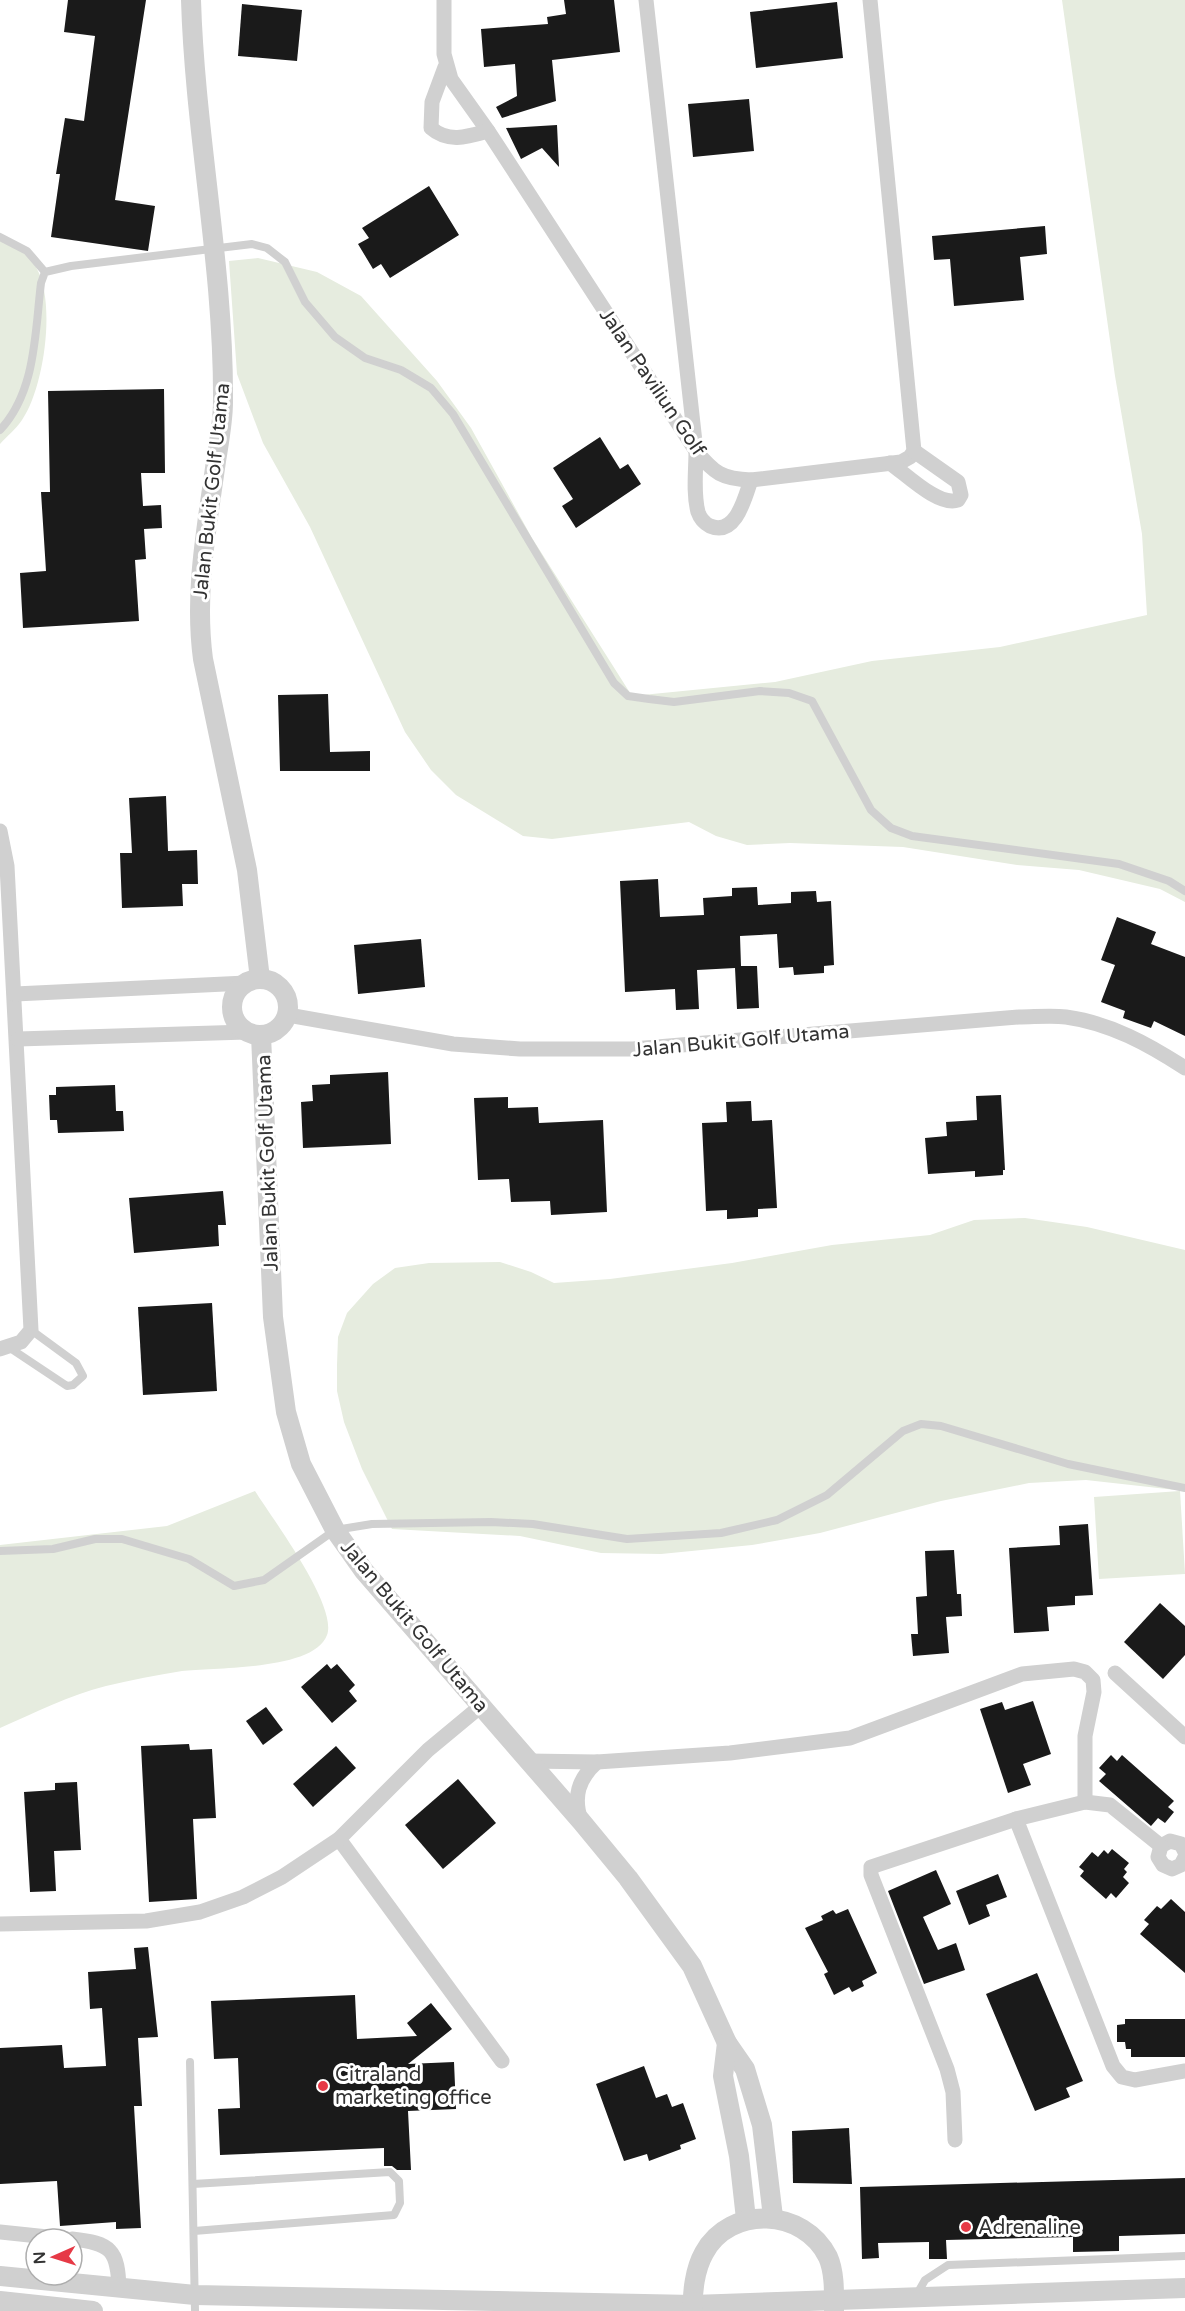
<svg xmlns="http://www.w3.org/2000/svg" width="1185" height="2311" viewBox="0 0 1185 2311" font-family="'Varela Round',sans-serif">
<rect width="100%" height="100%" fill="#fff"/>
<g fill="#e6ecdf">
<polygon points="1062,0 1185,0 1185,902 1160,889 1079,870 1017,865 903,847 790,843 747,845 716,836 689,822 552,839 523,836 456,795 431,770 405,732 310,527 263,443 237,374 229,261 258,258 317,272 361,296 437,381 471,428 532,538 632,696 775,682 872,661 1000,647 1147,615 1142,534 1115,376"/>
<path d="M0,235C12,244 30,255 37,269C56,304 44,388 22,420C16,429 7,436 0,444Z"/>
<polygon points="1025,1218 1087,1227 1185,1250 1185,1491 1086,1480 1029,1483 941,1501 820,1533 752,1545 661,1554 601,1553 520,1536 392,1529 362,1469 344,1422 337,1391 337,1365 338,1337 347,1313 373,1284 395,1268 429,1263 500,1262 531,1272 554,1283 610,1279 732,1263 832,1245 930,1235 974,1220"/>
<path d="M255,1491C272,1518 338,1606 327,1635C314,1671 214,1667 182,1671C157,1675 131,1680 106,1686C70,1695 34,1713 0,1728V1545L167,1526Z"/>
<polygon points="1180,1491 1185,1574 1099,1579 1094,1497"/>
</g>
<g fill="#1a1a1a">
<polygon points="68,0 146,0 115,200 155,206 148,251 51,237 60,174 56,174 65,118 84,121 95,36 64,32"/>
<polygon points="564,0 614,0 620,52 552,60 556,101 502,118 496,107 517,96 515,64 484,67 481,29 548,24 547,17 566,14"/>
<polygon points="837,2 843,58 756,68 750,12"/>
<polygon points="242,4 302,10 297,61 238,56"/>
<polygon points="749,99 754,151 693,157 688,104"/>
<polygon points="557,125 559,167 542,148 521,159 506,128"/>
<polygon points="429,186 459,235 390,278 381,264 373,269 358,244 369,238 362,228"/>
<polygon points="1045,226 1047,254 1020,257 1024,300 954,306 950,259 934,260 932,236"/>
<polygon points="164,389 165,473 141,473 143,506 161,505 162,528 144,529 146,559 135,560 139,621 23,628 20,573 46,571 41,492 50,492 48,391"/>
<polygon points="600,437 620,469 628,464 641,484 576,528 562,506 573,499 553,468"/>
<polygon points="328,694 330,752 370,751 370,771 280,771 278,695"/>
<polygon points="166,796 168,851 197,850 198,884 182,884 183,906 122,908 120,853 132,853 129,798"/>
<polygon points="658,879 660,917 704,915 703,898 732,896 732,888 757,887 758,905 791,903 791,892 816,891 817,902 831,901 834,965 824,966 824,973 794,975 793,967 779,968 777,934 740,936 741,966 757,966 759,1008 737,1009 735,968 697,970 699,1009 676,1010 675,989 625,992 620,881"/>
<polygon points="1117,917 1156,932 1151,944 1185,957 1185,1036 1154,1021 1151,1028 1123,1018 1125,1011 1101,1002 1115,965 1101,960"/>
<polygon points="421,939 425,987 358,994 354,945"/>
<polygon points="388,1072 391,1144 303,1148 301,1102 313,1101 312,1085 330,1084 330,1075"/>
<polygon points="115,1085 116,1111 123,1111 124,1131 58,1133 57,1120 50,1120 49,1095 56,1095 56,1087"/>
<polygon points="1001,1095 1005,1170 1003,1170 1003,1175 975,1177 975,1171 928,1174 925,1138 947,1136 946,1122 977,1120 976,1096"/>
<polygon points="508,1097 508,1108 538,1107 539,1123 603,1120 607,1212 551,1215 550,1201 511,1202 509,1179 478,1180 474,1098"/>
<polygon points="751,1101 752,1121 772,1120 777,1208 758,1209 758,1217 727,1219 727,1210 706,1211 702,1123 727,1122 726,1102"/>
<polygon points="223,1191 226,1225 218,1225 219,1246 134,1253 129,1198"/>
<polygon points="212,1303 217,1391 143,1395 138,1307"/>
<polygon points="1088,1524 1093,1595 1075,1596 1075,1605 1047,1607 1049,1631 1014,1633 1009,1548 1060,1545 1059,1526"/>
<polygon points="954,1550 957,1594 961,1594 962,1616 946,1617 949,1653 913,1656 911,1634 918,1634 916,1597 927,1596 925,1551"/>
<polygon points="1160,1603 1185,1626 1185,1655 1163,1679 1124,1642"/>
<polygon points="327,1664 331,1669 337,1664 355,1685 349,1691 357,1701 332,1723 301,1687"/>
<polygon points="1033,1701 1051,1754 1023,1764 1031,1785 1008,1793 980,1709 1002,1702 1005,1710"/>
<polygon points="266,1707 283,1730 263,1745 246,1721"/>
<polygon points="189,1744 190,1750 212,1749 216,1818 193,1819 197,1899 149,1902 141,1746"/>
<polygon points="336,1746 356,1768 313,1807 293,1784"/>
<polygon points="1111,1755 1117,1761 1122,1755 1174,1801 1168,1807 1174,1812 1165,1823 1158,1818 1151,1826 1099,1781 1106,1774 1099,1768"/>
<polygon points="458,1779 496,1823 443,1869 405,1825"/>
<polygon points="77,1782 81,1850 54,1851 56,1891 30,1892 24,1792 55,1790 55,1783"/>
<polygon points="1112,1849 1129,1863 1124,1869 1127,1872 1123,1877 1129,1883 1116,1898 1111,1893 1106,1899 1080,1876 1084,1871 1079,1867 1092,1852 1098,1857 1104,1850 1108,1854"/>
<polygon points="936,1870 951,1904 923,1917 938,1950 956,1943 965,1970 924,1984 888,1891"/>
<polygon points="998,1874 1007,1897 986,1905 990,1916 969,1925 956,1891"/>
<polygon points="1171,1899 1185,1912 1185,1973 1140,1934 1149,1924 1144,1920 1157,1906 1161,1909"/>
<polygon points="848,1909 877,1973 862,1981 864,1986 852,1992 849,1987 834,1995 824,1974 828,1972 805,1928 823,1920 821,1916 833,1910 836,1914"/>
<polygon points="148,1947 158,2037 138,2038 142,2106 134,2106 141,2228 116,2229 116,2222 60,2226 57,2181 0,2184 0,2048 62,2045 64,2068 106,2066 102,2008 90,2009 88,1972 136,1969 134,1948"/>
<polygon points="1037,1973 1083,2081 1066,2088 1070,2097 1035,2111 986,1994"/>
<polygon points="355,1995 357,2039 417,2036 407,2023 431,2003 452,2029 408,2064 454,2062 456,2109 408,2111 411,2170 397,2170 392,2166 384,2166 384,2148 220,2155 218,2109 240,2108 238,2058 214,2059 211,2001"/>
<polygon points="1125,2019 1185,2019 1185,2057 1131,2057 1131,2049 1126,2049 1125,2042 1117,2042 1117,2025 1125,2024"/>
<polygon points="644,2066 656,2098 667,2094 672,2107 683,2103 696,2139 680,2145 681,2149 649,2161 647,2154 624,2161 596,2084"/>
<polygon points="849,2128 852,2184 793,2183 792,2131"/>
<polygon points="1185,2178 1185,2234 1119,2236 1119,2251 1073,2252 1073,2237 946,2240 947,2259 929,2259 929,2242 878,2243 879,2258 862,2259 860,2187"/>
</g>
<g fill="none" stroke-linecap="round" stroke-linejoin="round">
<g stroke="#d0d0d0" stroke-width="8">
<polyline points="0,237 27,251 45,272"/>
<path d="M0,430C36,392 35,332 41,283L45,272L71,266L252,244L267,248L285,262L305,302L335,337L365,358L401,370L431,388L453,414L614,683L628,696L649,699L674,702L760,691L789,693L812,701L871,810L891,828L912,836L1119,864L1169,881L1185,891"/>
<polyline points="10,1348 67,1386 73,1385 83,1376 76,1363 31,1330"/>
<polyline points="0,1551 53,1549 95,1539 122,1539 189,1559 234,1586 264,1580 335,1530 372,1524 491,1522 533,1524 627,1539 721,1533 777,1520 827,1495 903,1431 921,1424 941,1426 1068,1464 1185,1488"/>
<polyline points="190,2062 195,2311"/>
<polyline points="193,2184 390,2172 399,2181 400,2203 394,2215 194,2231"/>
<polyline points="917,2294 925,2280 948,2265 1185,2256"/>
</g>
<g stroke="#d0d0d0" stroke-width="15">
<path d="M444,0V54L451,79L488,131L696,451C714,473 722,479 751,480L901,462L910,457L914,451L870,0"/>
<path d="M646,0L696,451C696,470 693,493 698,512C700,518 704,523 710,526C736,537 745,497 751,480"/>
<path d="M445,67L432,102L431,128C448,143 467,137 488,131"/>
<path d="M890,463C907,475 939,507 958,500L961,495L958,482L914,451"/>
<polyline points="0,831 7,866 31,1330 21,1342 0,1349"/>
<polyline points="15,994 246,983"/>
<path d="M288,1015L453,1044L520,1049H633L1019,1017C1034,1017 1051,1015 1066,1017C1110,1023 1148,1044 1185,1068"/>
<polyline points="18,1039 247,1032"/>
<polyline points="1115,1673 1185,1737"/>
<polyline points="528,1761 597,1762 730,1753 850,1738 1022,1674 1074,1669 1085,1672 1093,1680 1094,1692 1085,1736 1085,1802"/>
<polyline points="1016,1819 1113,2066 1122,2077 1135,2080 1185,2071"/>
<path d="M581,1821C573,1797 578,1779 597,1762"/>
<polyline points="339,1839 502,2061"/>
<polyline points="1185,1852 1181,1844 1170,1841 1161,1846 1158,1857 1163,1865 1172,1869 1181,1865 1185,1857"/>
<polyline points="0,1924 146,1921 200,1912 243,1897 282,1877 339,1839 428,1750 481,1706"/>
<polyline points="955,2140 953,2092 947,2069 871,1875 871,1867 1016,1819 1085,1802 1110,1805 1161,1846"/>
<polyline points="0,2232 67,2239"/>
<path d="M72,2239C111,2243 118,2250 119,2289"/>
</g>
<g stroke="#d0d0d0" stroke-width="20">
<path d="M191,0C195,135 224,267 223,402C223,421 219,442 216,461C207,527 194,592 203,659L247,870L260,979"/>
<circle cx="260" cy="1007" r="28"/>
<polyline points="261,1035 273,1317 286,1412 301,1464 335,1530 364,1571 581,1821 628,1878 692,1966 727,2043 745,2069 762,2125 773,2217"/>
<polyline points="727,2043 723,2076 739,2156 746,2219"/>
<polyline points="0,2276 195,2295 693,2305 1185,2288"/>
<polyline points="0,2301 93,2311"/>
<path d="M693,2311C692,2292 695,2269 704,2253C730,2205 804,2208 828,2257C835,2273 834,2294 834,2311"/>
</g>
</g>
<g fill="#e63946" stroke="#fff" stroke-width="2">
<circle cx="323" cy="2086" r="6"/>
<circle cx="966" cy="2227" r="6"/>
</g>
<g text-anchor="middle" stroke-width="6" stroke-linejoin="round" paint-order="stroke">
<g font-size="20" fill="#333" stroke="#fff">
<text transform="translate(653 382) rotate(56)" y="7">Jalan Paviliun Golf</text>
<text transform="translate(211 491) rotate(-84)" y="7">Jalan Bukit Golf Utama</text>
<text transform="translate(741 1040) rotate(-5)" y="7">Jalan Bukit Golf Utama</text>
<text transform="translate(267 1163) rotate(-92)" y="7">Jalan Bukit Golf Utama</text>
<text transform="translate(415 1626) rotate(50)" y="7">Jalan Bukit Golf Utama</text>
</g>
<g font-size="20" fill="#333" stroke="#fff" text-anchor="start">
<text x="335" y="2081">Citraland<tspan x="335" dy="23">marketing office</tspan></text>
<text x="978" y="2234">Adrenaline</text>
</g>
</g>
<g transform="translate(54 2257) rotate(267)"><circle r="28" fill="#ffffff" stroke="#adadad" stroke-width="1.5"/>
<path d="M0-4.5L10 22L0 15L-10 22Z" fill="#e63946"/>
<text y="-9" font-size="16" font-weight="bold" text-anchor="middle" fill="#333333">N</text>
</g>
</svg>
